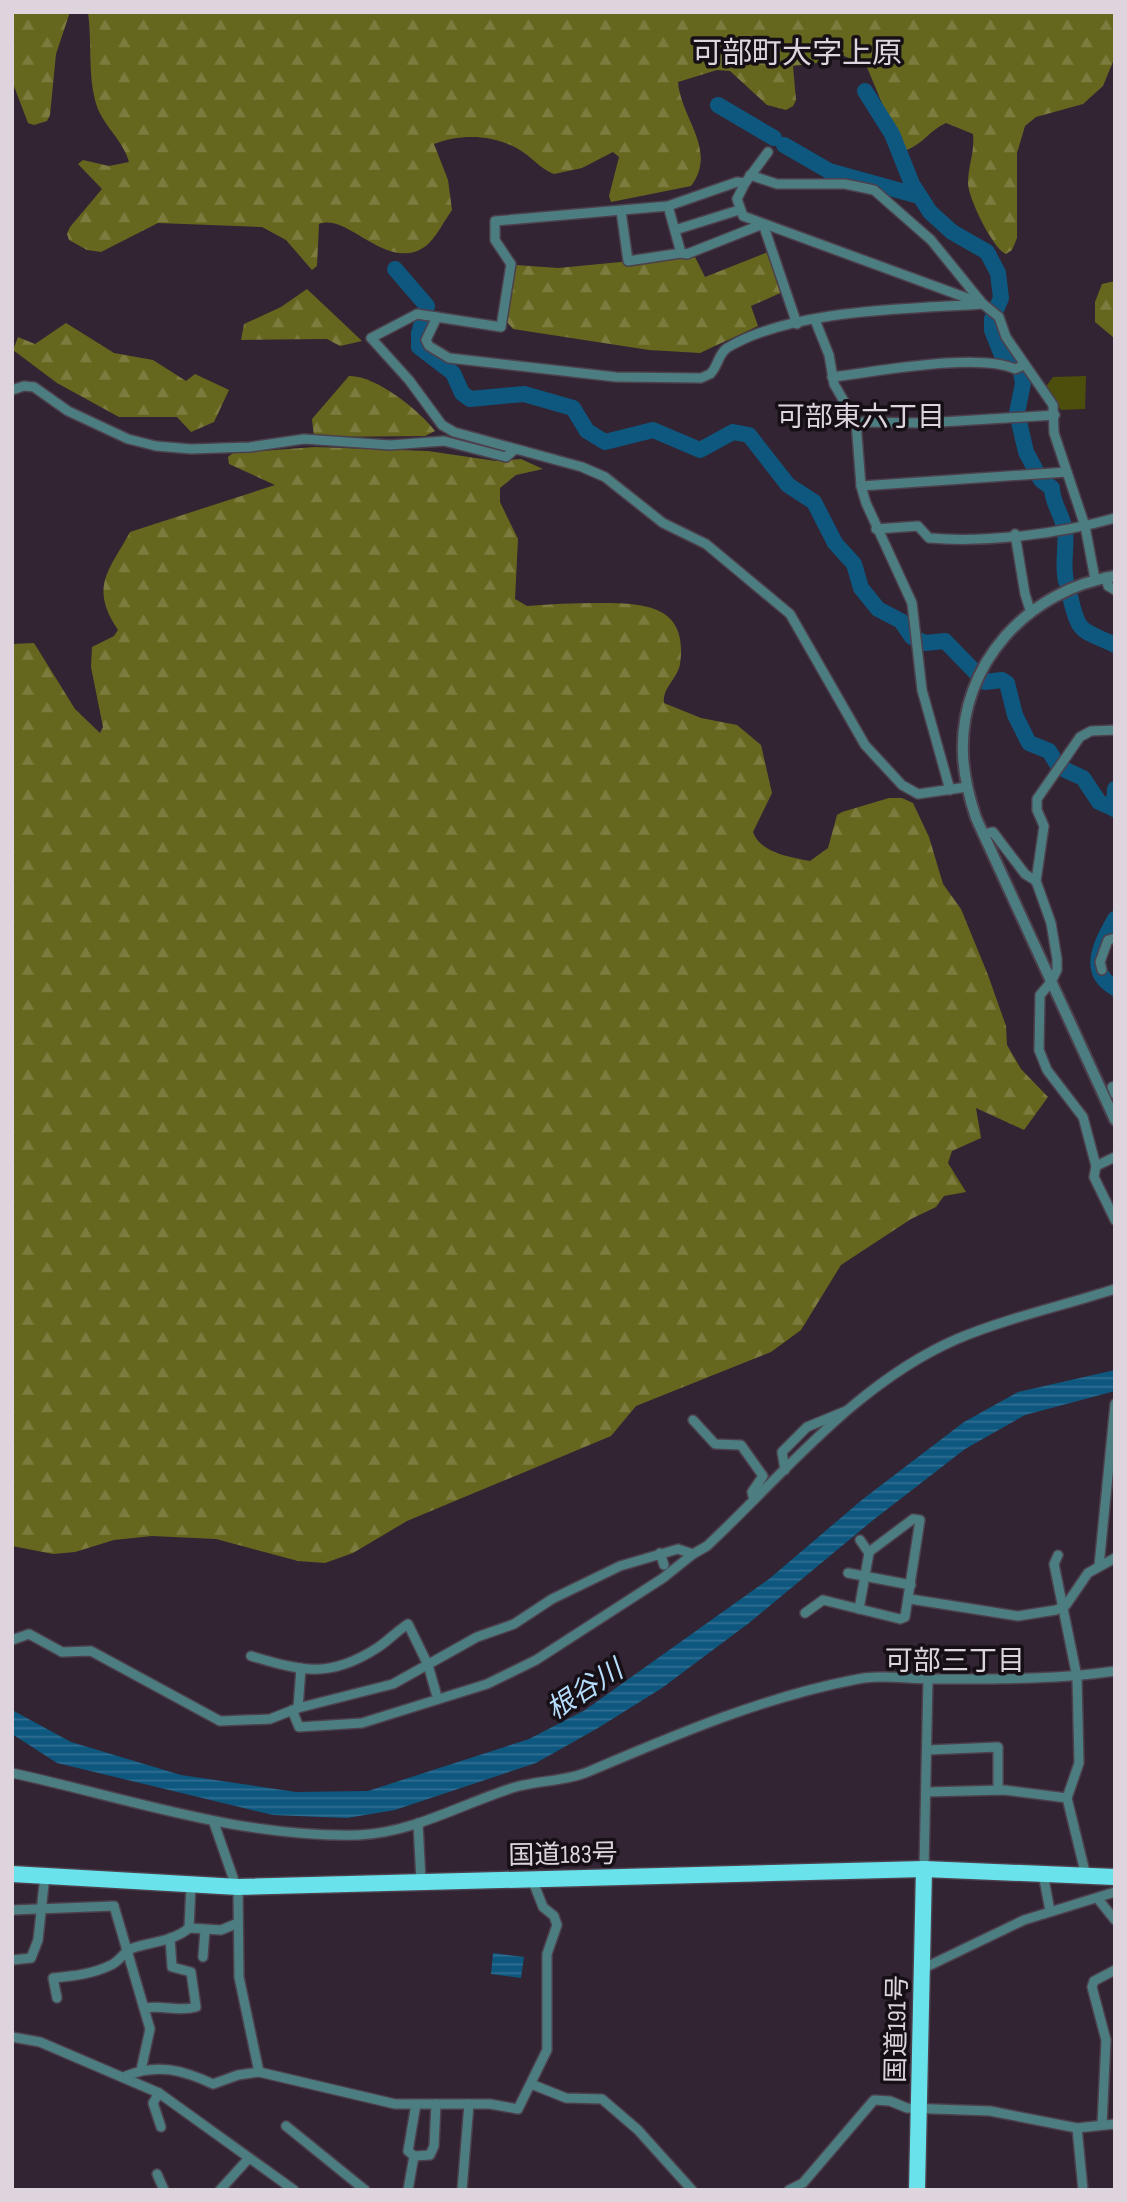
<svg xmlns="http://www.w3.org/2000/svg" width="1127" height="2202" viewBox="0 0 1127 2202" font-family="'Sofia Sans Condensed','Noto Sans JP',sans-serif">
<defs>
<pattern id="forest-firs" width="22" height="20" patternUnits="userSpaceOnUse" patternTransform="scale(1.75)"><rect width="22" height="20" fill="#65671e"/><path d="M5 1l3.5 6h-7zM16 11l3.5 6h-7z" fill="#7b7c3e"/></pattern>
<pattern id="water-rules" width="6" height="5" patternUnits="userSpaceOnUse" patternTransform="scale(1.75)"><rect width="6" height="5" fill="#0e5880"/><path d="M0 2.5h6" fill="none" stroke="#316f92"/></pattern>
</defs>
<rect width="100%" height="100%" fill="#322432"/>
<g fill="url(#forest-firs)">
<polygon points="12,12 70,12 56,54 50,115 47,121 34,125 28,123 12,81"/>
<path d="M88,12H1115V57L1103,86L1083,104L1036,117L1025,126L1017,153V238L1012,250L1006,254C993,249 968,198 968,183C968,166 975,151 973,134L946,123C931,129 923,144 907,150L900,146L866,65L844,56L825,62L793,66L796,100L793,106L786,110L767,105L730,71L717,70L678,82C681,119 718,150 691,186L611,202L609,196L619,157L613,152L582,168L554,174C543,170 536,162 527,155C501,135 464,132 434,144L448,180L452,210C444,221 436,238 426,246C387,274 348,212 319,224L317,266L312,270L286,240L262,227L158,223L101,252L87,250L69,240L67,234L70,227L102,189L78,164L83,160L109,166L129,162C123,139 101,125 95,100C88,73 92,41 88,12Z"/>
<polygon points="768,252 785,291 751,306 758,326 700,353 649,350 513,329 506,321 516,265 558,268 694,255 705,277"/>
<polygon points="1115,281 1115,345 1113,337 1095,322 1095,302 1102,284"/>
<polygon points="307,289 362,341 340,346 327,339 241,340 244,324 281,307"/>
<polygon points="66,323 114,353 153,360 186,381 195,374 229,390 214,422 191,432 177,417 119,417 57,383 13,350 18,337 35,344"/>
<path d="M349,376C375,375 419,410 435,431L425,436L314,437L312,419Z"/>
<path d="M315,447L428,451L496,461L521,459L543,469L516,475L500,488V502L518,539L515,599L527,606C551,604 574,603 597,603C641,603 689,603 680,664C678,678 662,688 664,703L701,718L737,725L761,745L772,793L753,832C760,853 791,857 810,861L828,848L837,815L842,812L889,798H902L913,803L929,837L943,884L961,909L988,975L1006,1026L1007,1045L1021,1069L1048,1097L1024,1130L976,1108L981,1138L952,1151L948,1163L966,1192L944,1196L936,1207L911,1219L841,1265L801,1330L771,1352L636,1406L611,1436L407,1521L353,1553L325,1563L298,1561L216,1539L152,1536L114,1540L75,1552L53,1554L12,1546V644L34,643L75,709L100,733L103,727L91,667L92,647L114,636L118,630C89,587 109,571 130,532L275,485L229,464L228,457L233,453Z"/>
</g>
<polygon fill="#4c4e0c" points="1086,376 1085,409 1061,410 1047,388 1044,389 1053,377"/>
<g fill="url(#water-rules)">
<polygon points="1115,1370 1115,1391 1025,1415 965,1449 872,1521 749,1623 662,1688 598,1728 536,1763 395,1810 347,1818 273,1815 57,1763 12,1734 12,1710 71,1742 181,1775 296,1792 368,1791 529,1739 585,1710 769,1579 863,1499 964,1422 1018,1392"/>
<polygon points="493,1953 524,1957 521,1978 491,1974"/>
</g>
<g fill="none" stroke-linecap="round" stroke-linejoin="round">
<g stroke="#0e5880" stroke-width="16">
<path d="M865,91L892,134L912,184L930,212L952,232L987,252L998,273L1001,298L992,319V330L1001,353L1017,363L1021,373L1023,383L1017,413L1026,452L1041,480L1052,488C1052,504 1063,515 1065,531C1067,548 1062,563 1066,581"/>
<polyline points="718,105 774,138"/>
<polyline points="784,145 829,171 919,196"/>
<polyline points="395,269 427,306 419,333 419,347 453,373 462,393 470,399 524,394 573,408 587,431 605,442 653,430 700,450 733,432 749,435 788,485 814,502 835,543 854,564 861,588 878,609 901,621 912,637 925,643 945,641 985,682 1002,680 1007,683 1015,715 1029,743 1049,751 1059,767 1083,778 1099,802 1115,809"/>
<path d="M1070,596C1079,636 1082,629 1115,645"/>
<polyline points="1114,809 1115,789"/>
<path d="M1115,919C1102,943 1085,971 1115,988"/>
</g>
<g stroke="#4d404d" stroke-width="12">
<g id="minor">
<polyline points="768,152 745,183 737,199 743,216 978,302"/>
<polyline points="750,175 777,184 845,184 874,190 931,240 983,304 999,317 1006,337 1053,405 1054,433 1085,526 1095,579"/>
<polyline points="745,183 737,182 668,206 495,221 495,240 511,264 501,327 417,314 371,338 409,380 442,425 454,432 582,467 605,477 663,523 706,544 790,614 865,745 902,785 918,794 967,787"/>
<polyline points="621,211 628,261 681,253 668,206"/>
<polyline points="675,230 739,210"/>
<polyline points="681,253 687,254 763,224 797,324"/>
<path d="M437,317L426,340L429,346L449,358L616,377L701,378L710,374C718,367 718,354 727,348C791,309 908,309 983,304"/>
<polyline points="815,320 829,355 834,384 856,422 861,486 866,503 912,603 922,690 950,790"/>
<path d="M832,377C876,372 977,352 1015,369L1024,365"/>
<polyline points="12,390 24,386 34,387 68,411 128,439 156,446 191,449 250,447 304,439 390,445 444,441 506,457 514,450"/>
<polyline points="856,422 925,423 1055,415"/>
<polyline points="861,486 1067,472"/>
<path d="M876,529L918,526L929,538C986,543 1059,534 1115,518"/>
<polyline points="1015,534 1025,594 1030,610"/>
<polyline points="1106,577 1108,586 1115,590"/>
<polyline points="1115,730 1091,731 1080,737 1037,799 1037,810 1044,826 1036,881 1051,923 1057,959 1057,970 1051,982 1040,995 1039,1050 1047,1070 1083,1117 1096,1166 1094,1177 1115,1220"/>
<polyline points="983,834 993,832 1025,874 1036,881"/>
<polyline points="1102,970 1100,962 1108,940 1115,938"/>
<polyline points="1115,1086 1112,1087 1115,1094"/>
<polyline points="1096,1166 1115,1157"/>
<polyline points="693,1420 715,1444 741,1445 763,1476 752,1492 754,1500"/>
<polyline points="785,1470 782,1452 807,1427 846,1411"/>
<polyline points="660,1553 664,1565"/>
<path d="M693,1554L707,1546C785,1473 856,1383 957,1339C1007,1318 1062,1306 1115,1289"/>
<polyline points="1058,1555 1054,1564 1077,1677 1079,1763 1067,1798"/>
<polyline points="1099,1566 1115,1404"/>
<polyline points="848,1573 911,1585"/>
<polyline points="910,1599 1018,1616 1056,1610 1066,1605 1088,1573 1115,1558"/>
<polyline points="859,1609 869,1553 860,1540"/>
<polyline points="805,1613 823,1600 900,1619 905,1617 920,1520 913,1519 869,1552"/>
<polyline points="12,1640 29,1634 62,1652 91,1651 220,1721 270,1719 298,1708 393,1684 477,1637 514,1624 552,1599 620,1566 678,1549 693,1554 663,1578 536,1660 487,1684 362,1723 299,1727 292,1710"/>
<path d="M251,1656C302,1671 329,1679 377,1648C388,1641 397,1631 408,1624L428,1665L436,1693"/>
<polyline points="298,1708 301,1668"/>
<polyline points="927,1750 998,1747 998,1790"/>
<path d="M12,1773C127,1798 240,1838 359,1835C412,1833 462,1804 512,1788C537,1780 565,1782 590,1771C675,1735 761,1698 853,1680C880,1674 906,1679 933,1679C993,1679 1055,1680 1115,1671"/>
<polyline points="926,1792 1004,1790 1067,1798 1086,1876"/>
<polyline points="214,1823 236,1886"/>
<polyline points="418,1823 421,1881"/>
<polyline points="924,1869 928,1679"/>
<polyline points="1043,1874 1050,1911"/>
<polyline points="238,1887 239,1977 259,2072"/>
<polyline points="1098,1899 1115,1920"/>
<polyline points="12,1910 114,1906 150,2029 141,2070"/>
<polyline points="189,1928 221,1930 238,1923"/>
<polyline points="203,1957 205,1930"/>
<polyline points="12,1960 31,1958 38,1940 45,1875"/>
<polyline points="922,1969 1024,1920 1115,1892"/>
<path d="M57,1998L53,1978C73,1976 93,1974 111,1965C120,1961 124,1951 133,1948C151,1942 174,1941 189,1928L191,1885"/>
<path d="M145,2008C163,2005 178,2012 196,2007L191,1972L172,1967L170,1938"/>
<polyline points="12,2037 40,2042 159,2093 294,2190"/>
<path d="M126,2076C157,2063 183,2070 213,2084L238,2075L259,2072L395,2104H490L518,2109L547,2050V1954L557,1925L554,1916L543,1907L532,1879"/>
<polyline points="531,2084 566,2098 602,2099 638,2130 692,2190"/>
<polyline points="159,2093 153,2103 161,2127"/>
<polyline points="1102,2125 1106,2040 1092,1987 1094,1981 1115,1970"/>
<polyline points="286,2126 365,2190"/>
<polyline points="1077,2128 1083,2190"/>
<polyline points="414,2156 430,2155 434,2146 436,2104"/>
<polyline points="157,2174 164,2190"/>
<polyline points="220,2190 249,2158"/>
<polyline points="408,2190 414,2156 408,2151 416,2104"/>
<polyline points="462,2190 469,2104"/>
<polyline points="789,2190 803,2183 874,2100 890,2101 907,2108 990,2111 1077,2128 1115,2124"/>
</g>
</g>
<g stroke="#4d404d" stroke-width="14">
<path id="tertiary" d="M1115,576C1028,590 959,664 963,755C964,777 969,797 976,818L1115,1120"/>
</g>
<g stroke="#4d404d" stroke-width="19">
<g id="trunk">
<polyline points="12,1874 238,1887 924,1869 1115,1877"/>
<polyline points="917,2190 924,1869"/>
</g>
</g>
<use href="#minor" stroke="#4c7d81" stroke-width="9"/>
<use href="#tertiary" stroke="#4c7d81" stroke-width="10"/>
<use href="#trunk" stroke="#69e2ec" stroke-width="16"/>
</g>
<g text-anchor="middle" stroke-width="7" stroke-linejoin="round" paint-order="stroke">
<g font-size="26" fill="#ddd4dd" stroke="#160f16">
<text transform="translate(563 1854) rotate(-1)" y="9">国道183号</text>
<text transform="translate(896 2029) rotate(-89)" y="9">国道191号</text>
</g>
<g font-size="28" fill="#ddd4dd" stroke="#160f16">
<text x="861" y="426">可部東六丁目</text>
<text x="955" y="1670">可部三丁目</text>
</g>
<g font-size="28" font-style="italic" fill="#b5ddfb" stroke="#160f16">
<text transform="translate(584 1689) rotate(-33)" y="10">根谷川</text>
</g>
<g font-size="30" fill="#ddd4dd" stroke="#160f16">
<text x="797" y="63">可部町大字上原</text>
</g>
</g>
<rect width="1127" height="2202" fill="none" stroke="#ddd4dd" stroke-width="28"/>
</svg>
